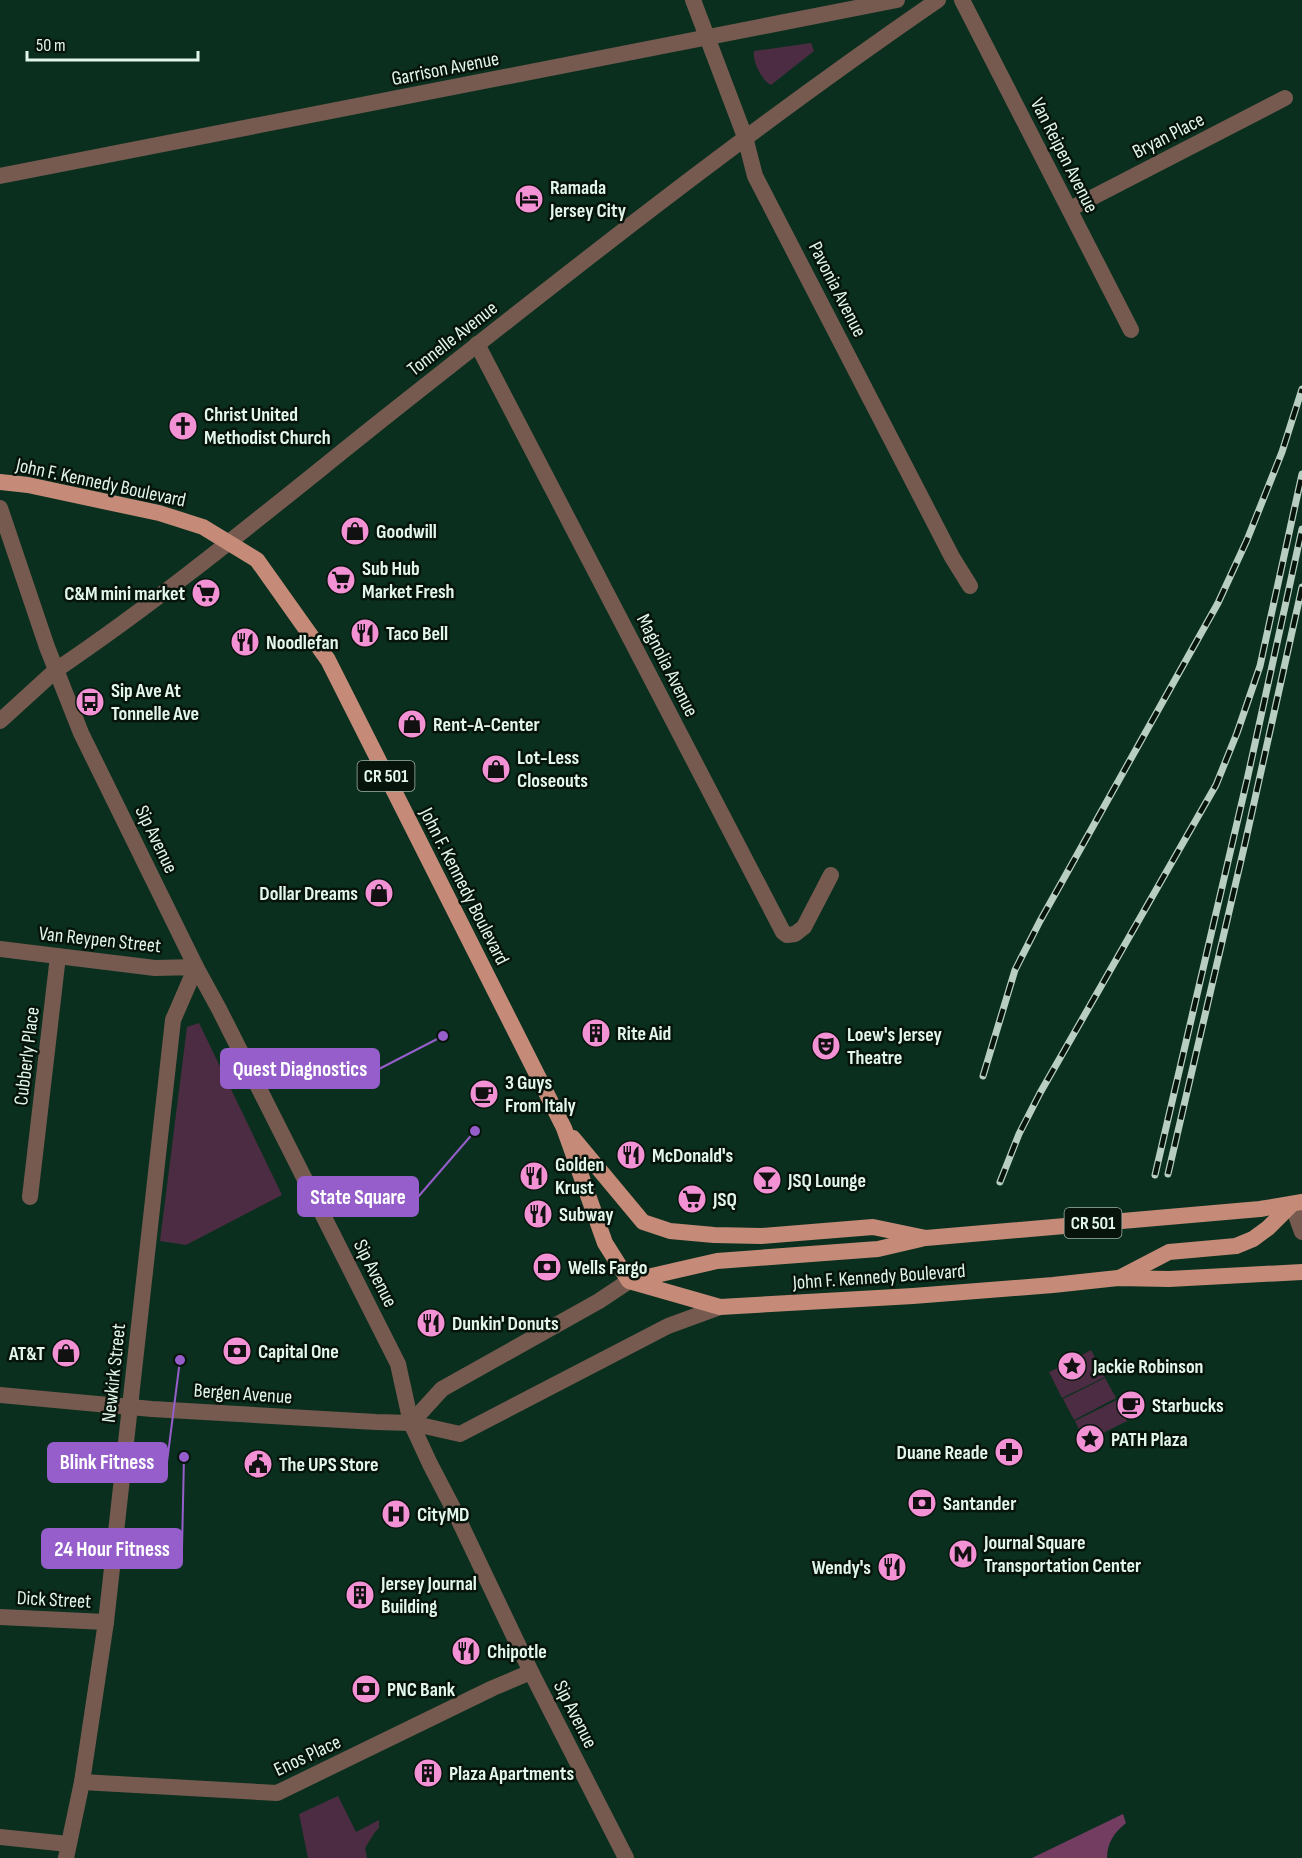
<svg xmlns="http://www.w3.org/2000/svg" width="1302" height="1858" viewBox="0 0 1302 1858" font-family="'Sofia Sans Condensed',sans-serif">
<rect width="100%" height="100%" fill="#0b2f1e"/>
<g fill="#4c2c42">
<path d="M811,43L814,51L771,85C762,81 752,61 754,51Z"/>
<polygon points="199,1023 282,1195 186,1245 160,1241 187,1027"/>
<polygon points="1091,1350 1105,1377 1062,1398 1049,1372 1066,1364 1070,1372 1079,1367 1075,1359"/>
<polygon points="1105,1378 1116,1398 1074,1420 1063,1399"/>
<polygon points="1117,1400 1127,1421 1085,1442 1075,1421"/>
<polygon points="338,1796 356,1832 379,1820 379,1828 375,1832 365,1848 367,1858 308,1858 299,1814"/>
</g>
<path fill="#733d62" d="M1123,1814L1126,1823C1115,1832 1107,1842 1107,1858H1032Z"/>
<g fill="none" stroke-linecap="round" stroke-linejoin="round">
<g stroke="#765a50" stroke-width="16">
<polyline points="693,0 745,137 755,176 952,557 970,586"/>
<polyline points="962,0 1131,330"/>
<polyline points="0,176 897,0"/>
<polyline points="1070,209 1285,98"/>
<polyline points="477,344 783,932 787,935 795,934 804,927 831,875"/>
<polyline points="0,721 56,670"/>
<polyline points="0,949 155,968 196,967 173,1020 106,1622 82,1782 66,1858"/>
<polyline points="30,1197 58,956"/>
<polyline points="0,1617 106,1622"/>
<polyline points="82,1782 277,1793 493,1688 531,1672"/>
<polyline points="0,1837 68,1844"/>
</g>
<g stroke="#765a50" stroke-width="16">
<polyline points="0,508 47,647 81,733 196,967 219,1009 398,1364 411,1423 430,1464 454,1510 531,1672 626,1858"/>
<path d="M56,670C170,593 275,505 383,419C565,275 747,131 938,0"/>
<polyline points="1292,1204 1302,1232"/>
<polyline points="0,1395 152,1409 376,1422 411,1423 460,1434 668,1326 720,1307"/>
<polyline points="411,1423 442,1389 599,1301 629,1281"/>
</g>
<g stroke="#c58b78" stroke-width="16">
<polyline points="0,482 28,485 159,513 203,527 257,560 328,660 564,1128 605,1243 629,1281 720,1307 913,1296 1053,1285 1118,1278 1169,1279 1302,1272"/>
<polyline points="573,1138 643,1222 670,1231 714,1235 761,1236 873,1227 926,1238 1260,1209 1302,1202"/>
<polyline points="1119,1278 1169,1252 1236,1246 1253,1239 1268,1228 1292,1204"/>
<polyline points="630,1281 717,1261 878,1249 921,1239"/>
</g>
<g stroke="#b7cec1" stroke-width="7">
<g id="rail">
<polyline points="983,1076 1015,970 1040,921 1218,603 1247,540 1282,452 1302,389"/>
<polyline points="1168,1174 1246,839 1302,587"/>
<polyline points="1155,1175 1247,780 1302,529"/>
<polyline points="1000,1182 1019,1134 1040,1093 1216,785 1237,733 1260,666 1302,474"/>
</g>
</g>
<use href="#rail" stroke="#06140c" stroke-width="4.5" stroke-dasharray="14" stroke-linecap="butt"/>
</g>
<defs>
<g id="hotel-disc" transform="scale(1.5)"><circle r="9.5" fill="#f391d5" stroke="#06140c"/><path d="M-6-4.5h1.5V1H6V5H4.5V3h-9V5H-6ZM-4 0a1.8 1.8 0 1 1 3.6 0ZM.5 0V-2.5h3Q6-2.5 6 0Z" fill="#111"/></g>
<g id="church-disc" transform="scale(1.5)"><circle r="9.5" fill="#f391d5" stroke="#06140c"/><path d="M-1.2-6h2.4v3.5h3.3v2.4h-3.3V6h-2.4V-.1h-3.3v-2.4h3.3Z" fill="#111"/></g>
<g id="shop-disc" transform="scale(1.5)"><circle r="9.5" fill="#f391d5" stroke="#06140c"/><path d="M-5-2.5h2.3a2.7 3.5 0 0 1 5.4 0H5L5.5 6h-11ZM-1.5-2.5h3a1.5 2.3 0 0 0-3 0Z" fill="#111"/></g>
<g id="supermarket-disc" transform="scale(1.5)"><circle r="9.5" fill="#f391d5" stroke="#06140c"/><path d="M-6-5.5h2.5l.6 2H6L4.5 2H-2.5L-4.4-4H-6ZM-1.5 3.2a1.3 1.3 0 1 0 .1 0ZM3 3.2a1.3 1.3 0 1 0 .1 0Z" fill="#111"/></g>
<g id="restaurant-disc" transform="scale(1.5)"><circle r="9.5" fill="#f391d5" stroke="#06140c"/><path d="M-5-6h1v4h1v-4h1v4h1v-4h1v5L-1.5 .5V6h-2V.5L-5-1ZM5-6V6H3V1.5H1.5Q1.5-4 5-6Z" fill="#111"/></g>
<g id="bus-disc" transform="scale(1.5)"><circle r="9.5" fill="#f391d5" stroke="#06140c"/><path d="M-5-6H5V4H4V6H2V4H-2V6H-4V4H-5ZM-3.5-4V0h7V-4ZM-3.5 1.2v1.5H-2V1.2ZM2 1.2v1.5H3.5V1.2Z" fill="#111"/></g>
<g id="building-disc" transform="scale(1.5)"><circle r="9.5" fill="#f391d5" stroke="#06140c"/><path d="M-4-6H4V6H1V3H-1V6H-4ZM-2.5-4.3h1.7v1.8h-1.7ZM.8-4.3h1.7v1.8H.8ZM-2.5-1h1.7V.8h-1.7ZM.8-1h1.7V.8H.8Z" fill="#111"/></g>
<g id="theatre-disc" transform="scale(1.5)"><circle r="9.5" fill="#f391d5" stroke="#06140c"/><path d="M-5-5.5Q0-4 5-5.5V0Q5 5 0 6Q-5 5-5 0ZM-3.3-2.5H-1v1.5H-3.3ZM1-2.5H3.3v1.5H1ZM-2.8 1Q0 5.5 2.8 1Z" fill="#111"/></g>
<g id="cafe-disc" transform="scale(1.5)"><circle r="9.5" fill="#f391d5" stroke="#06140c"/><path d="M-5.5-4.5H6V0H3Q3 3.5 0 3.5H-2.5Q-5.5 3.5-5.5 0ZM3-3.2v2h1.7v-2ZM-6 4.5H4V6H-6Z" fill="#111"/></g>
<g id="bar-disc" transform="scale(1.5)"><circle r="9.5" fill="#f391d5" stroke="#06140c"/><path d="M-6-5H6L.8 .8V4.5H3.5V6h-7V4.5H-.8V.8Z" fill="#111"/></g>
<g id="bank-disc" transform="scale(1.5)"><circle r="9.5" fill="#f391d5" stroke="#06140c"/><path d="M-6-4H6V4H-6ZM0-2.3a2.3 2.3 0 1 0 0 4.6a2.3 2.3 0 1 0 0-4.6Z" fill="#111"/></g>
<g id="sight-disc" transform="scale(1.5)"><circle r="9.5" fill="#f391d5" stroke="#06140c"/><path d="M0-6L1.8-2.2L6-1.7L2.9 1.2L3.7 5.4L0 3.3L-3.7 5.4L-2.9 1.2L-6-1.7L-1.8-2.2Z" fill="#111"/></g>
<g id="pharmacy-disc" transform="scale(1.5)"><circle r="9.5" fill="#f391d5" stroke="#06140c"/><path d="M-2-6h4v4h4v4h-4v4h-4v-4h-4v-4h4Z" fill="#111"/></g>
<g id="civic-disc" transform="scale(1.5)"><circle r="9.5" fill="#f391d5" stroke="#06140c"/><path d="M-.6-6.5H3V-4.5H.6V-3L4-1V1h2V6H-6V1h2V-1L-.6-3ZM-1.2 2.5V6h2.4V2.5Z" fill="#111"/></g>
<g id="hospital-disc" transform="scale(1.5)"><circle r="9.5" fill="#f391d5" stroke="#06140c"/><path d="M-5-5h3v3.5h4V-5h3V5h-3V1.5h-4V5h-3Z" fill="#111"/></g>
<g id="metro-disc" transform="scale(1.5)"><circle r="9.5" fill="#f391d5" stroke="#06140c"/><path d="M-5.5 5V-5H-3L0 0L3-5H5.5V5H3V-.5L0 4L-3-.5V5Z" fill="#111"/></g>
</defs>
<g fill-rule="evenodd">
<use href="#hotel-disc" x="529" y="199"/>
<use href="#church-disc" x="183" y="426"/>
<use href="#shop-disc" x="355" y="531"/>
<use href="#supermarket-disc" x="341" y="580"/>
<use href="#supermarket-disc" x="206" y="593"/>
<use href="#restaurant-disc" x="365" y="633"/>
<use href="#restaurant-disc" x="245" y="642"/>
<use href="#bus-disc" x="90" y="702"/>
<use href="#shop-disc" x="412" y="724"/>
<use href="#shop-disc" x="496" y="769"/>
<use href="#shop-disc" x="379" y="893"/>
<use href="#building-disc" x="596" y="1033"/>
<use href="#theatre-disc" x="826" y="1046"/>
<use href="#cafe-disc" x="484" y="1094"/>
<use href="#restaurant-disc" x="631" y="1155"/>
<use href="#restaurant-disc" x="534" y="1176"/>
<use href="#bar-disc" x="767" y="1180"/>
<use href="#supermarket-disc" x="692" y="1199"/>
<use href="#restaurant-disc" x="538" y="1214"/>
<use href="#bank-disc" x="547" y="1267"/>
<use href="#restaurant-disc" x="431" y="1323"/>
<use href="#bank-disc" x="237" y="1351"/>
<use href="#shop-disc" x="66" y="1353"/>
<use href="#sight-disc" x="1072" y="1366"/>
<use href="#cafe-disc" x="1131" y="1405"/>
<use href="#sight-disc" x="1090" y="1439"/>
<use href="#pharmacy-disc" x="1009" y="1452"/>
<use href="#civic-disc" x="258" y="1464"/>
<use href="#bank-disc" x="922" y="1503"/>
<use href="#hospital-disc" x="396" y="1514"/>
<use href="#metro-disc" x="963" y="1554"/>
<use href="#restaurant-disc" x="892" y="1567"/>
<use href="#building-disc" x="360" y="1595"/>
<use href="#restaurant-disc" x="466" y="1651"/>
<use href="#bank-disc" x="366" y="1689"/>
<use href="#building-disc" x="428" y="1773"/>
</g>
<g text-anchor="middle" stroke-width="5" stroke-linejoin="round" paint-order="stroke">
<g fill="#06140c" stroke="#a0b2a7" stroke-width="1.5">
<rect x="357.5" y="761" width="57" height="30" rx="4.5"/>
<rect x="1064.5" y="1208" width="57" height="30" rx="4.5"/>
</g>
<g font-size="18" font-weight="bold" fill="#e2f6ea">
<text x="386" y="782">CR 501</text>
<text x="1093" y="1229">CR 501</text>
</g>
<g font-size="20" fill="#e2f6ea" stroke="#06140c">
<text transform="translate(445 68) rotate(-11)" y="7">Garrison Avenue</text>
<text transform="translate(1168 135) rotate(-27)" y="7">Bryan Place</text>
<text transform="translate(1065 155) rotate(63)" y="7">Van Reipen Avenue</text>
<text transform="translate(838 289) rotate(63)" y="7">Pavonia Avenue</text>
<text transform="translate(452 338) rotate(-38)" y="7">Tonnelle Avenue</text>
<text transform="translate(101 482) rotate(12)" y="7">John F. Kennedy Boulevard</text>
<text transform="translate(668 665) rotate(63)" y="7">Magnolia Avenue</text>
<text transform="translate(157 839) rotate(64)" y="7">Sip Avenue</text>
<text transform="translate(465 886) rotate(63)" y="7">John F. Kennedy Boulevard</text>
<text transform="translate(100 939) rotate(6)" y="7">Van Reypen Street</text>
<text transform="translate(26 1056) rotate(-83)" y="7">Cubberly Place</text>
<text transform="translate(376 1273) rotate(63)" y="7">Sip Avenue</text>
<text transform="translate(879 1276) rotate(-4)" y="7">John F. Kennedy Boulevard</text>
<text transform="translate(113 1373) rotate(-84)" y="7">Newkirk Street</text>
<text transform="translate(243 1393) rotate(4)" y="7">Bergen Avenue</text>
<text transform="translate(54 1599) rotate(3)" y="7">Dick Street</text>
<text transform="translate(576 1714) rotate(63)" y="7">Sip Avenue</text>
<text transform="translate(307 1755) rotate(-25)" y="7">Enos Place</text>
</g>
<g font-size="20" font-weight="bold" fill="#e2f6ea" stroke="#06140c" text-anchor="start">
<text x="550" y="194">Ramada<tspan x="550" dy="23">Jersey City</tspan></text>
<text x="204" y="421">Christ United<tspan x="204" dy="23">Methodist Church</tspan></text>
<text x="376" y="538">Goodwill</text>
<text x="362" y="575">Sub Hub<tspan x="362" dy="23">Market Fresh</tspan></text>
<text x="185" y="600" text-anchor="end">C&amp;M mini market</text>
<text x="386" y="640">Taco Bell</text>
<text x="266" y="649">Noodlefan</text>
<text x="111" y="697">Sip Ave At<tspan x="111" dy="23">Tonnelle Ave</tspan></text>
<text x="433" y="731">Rent-A-Center</text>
<text x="517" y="764">Lot-Less<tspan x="517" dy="23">Closeouts</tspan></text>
<text x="358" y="900" text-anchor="end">Dollar Dreams</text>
<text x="617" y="1040">Rite Aid</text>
<text x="847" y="1041">Loew's Jersey<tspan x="847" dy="23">Theatre</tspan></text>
<text x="505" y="1089">3 Guys<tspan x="505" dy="23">From Italy</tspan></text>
<text x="652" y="1162">McDonald's</text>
<text x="555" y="1171">Golden<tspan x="555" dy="23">Krust</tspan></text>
<text x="788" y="1187">JSQ Lounge</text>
<text x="713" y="1206">JSQ</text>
<text x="559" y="1221">Subway</text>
<text x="568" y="1274">Wells Fargo</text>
<text x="452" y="1330">Dunkin' Donuts</text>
<text x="258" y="1358">Capital One</text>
<text x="45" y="1360" text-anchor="end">AT&amp;T</text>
<text x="1093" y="1373">Jackie Robinson</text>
<text x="1152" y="1412">Starbucks</text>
<text x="1111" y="1446">PATH Plaza</text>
<text x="988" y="1459" text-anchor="end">Duane Reade</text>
<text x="279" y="1471">The UPS Store</text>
<text x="943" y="1510">Santander</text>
<text x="417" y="1521">CityMD</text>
<text x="984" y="1549">Journal Square<tspan x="984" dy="23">Transportation Center</tspan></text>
<text x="871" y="1574" text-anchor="end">Wendy's</text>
<text x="381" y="1590">Jersey Journal<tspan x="381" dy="23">Building</tspan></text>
<text x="487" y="1658">Chipotle</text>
<text x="387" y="1696">PNC Bank</text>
<text x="449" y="1780">Plaza Apartments</text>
</g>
</g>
<path fill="none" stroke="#955eca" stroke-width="2" d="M443 1036L379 1069M475 1131L418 1197M180 1360L167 1462M184 1457L182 1549"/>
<g fill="#955eca" stroke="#06140c" stroke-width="2">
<circle cx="443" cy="1036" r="6"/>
<circle cx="475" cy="1131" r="6"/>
<circle cx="180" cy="1360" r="6"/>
<circle cx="184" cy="1457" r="6"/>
</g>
<g fill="#955eca" stroke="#955eca" stroke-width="2">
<rect x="221" y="1049" width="158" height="39" rx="6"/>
<rect x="298" y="1177" width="120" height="39" rx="6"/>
<rect x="48" y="1443" width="119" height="39" rx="6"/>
<rect x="42" y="1529" width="140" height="39" rx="6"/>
</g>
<g font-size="21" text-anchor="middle" font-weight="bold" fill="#fff">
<text x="300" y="1076">Quest Diagnostics</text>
<text x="358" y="1204">State Square</text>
<text x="107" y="1469">Blink Fitness</text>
<text x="112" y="1556">24 Hour Fitness</text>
</g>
<path d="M27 51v9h171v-9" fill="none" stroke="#e2f6ea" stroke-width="3"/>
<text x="36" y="51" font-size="18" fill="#e2f6ea" stroke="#06140c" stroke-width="4.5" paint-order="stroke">50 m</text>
</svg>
